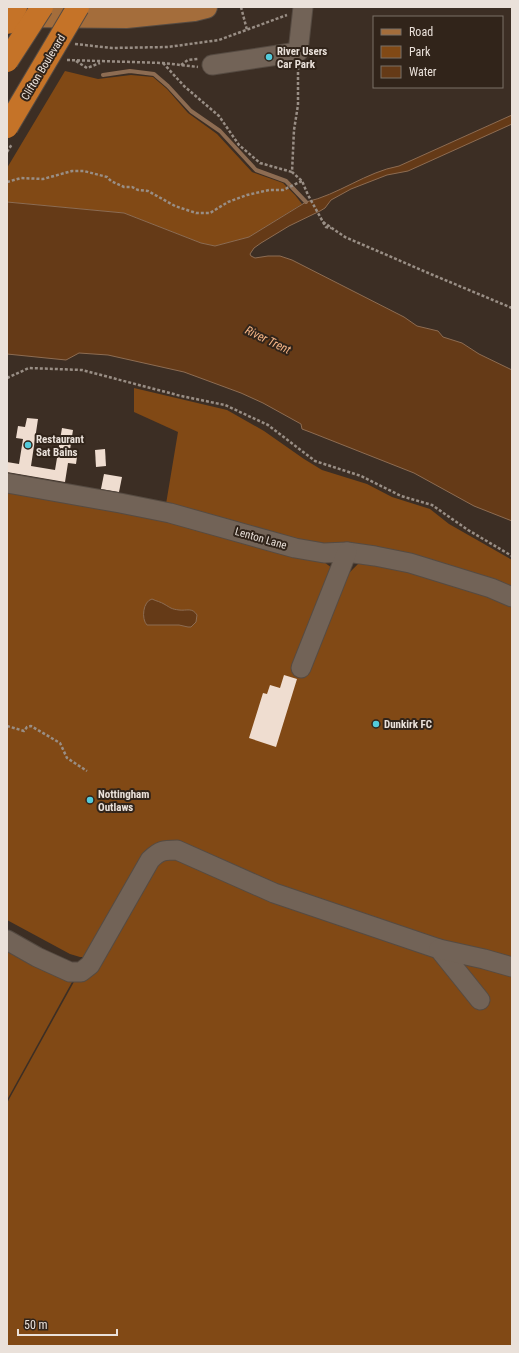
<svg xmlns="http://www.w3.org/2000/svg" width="519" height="1353" viewBox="0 0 519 1353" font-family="'Roboto Condensed',sans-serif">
<rect width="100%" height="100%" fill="#3c2e24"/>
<g fill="#814915">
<polygon points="65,71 98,79 131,75 153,77 167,89 188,113 217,134 252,172 283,183 295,195 302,204 249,237 215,246 201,243 124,213 7,202 7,168"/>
<polygon points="134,388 227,410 264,431 304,459 322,470 367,484 392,497 430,509 449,524 512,560 512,592 165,510 178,432 134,412"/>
<polygon points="7,491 72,501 158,520 324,562 332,568 349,573 361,561 386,564 512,604 512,1346 7,1346 7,1103 75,980 86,957 80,957 70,954 7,920"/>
<polygon points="7,947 72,982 7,1100"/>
</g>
<g fill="#653a17" stroke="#8d6c52">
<path d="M512,115V124L408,171L387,175L351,189L331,200L325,208L320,211L289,226L261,243L254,248L250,254L251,256L255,258L268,256H280L292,260L404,317L417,326L438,331L443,337L462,343L479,354L512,370V521L474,506L414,473L310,432L302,429L301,424L263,403L241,393L184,372L108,355L79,353L66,360L7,354V202L124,213L201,243L215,246L249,237L306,202C338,195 366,172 399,166Z"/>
<path d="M152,599C156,601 161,602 164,604C171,608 171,609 179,610C187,611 192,607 197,615L196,622L191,627H188L179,625H147C141,619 143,601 152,599Z"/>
</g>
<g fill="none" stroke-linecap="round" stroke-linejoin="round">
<polyline stroke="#8d6c52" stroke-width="4" points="103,75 130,71 154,74 168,86 191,111 220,131 256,170 286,181 306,202"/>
</g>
<g fill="#efddd0">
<polygon points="27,418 38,419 31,466 55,470 62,428 73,430 70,450 78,450 76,464 68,463 65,482 7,472 7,462 19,464 23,439 16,438 18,426 25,427"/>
<polygon points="105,449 106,466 96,467 95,450"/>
<polygon points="104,474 122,477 119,492 101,489"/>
<polygon points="284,675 297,679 276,747 249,738 263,693 267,694 270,685 280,688"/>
</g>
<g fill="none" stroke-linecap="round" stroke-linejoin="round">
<g stroke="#564b42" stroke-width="21">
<g id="minor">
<polyline points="212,65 298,52 303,7"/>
<polyline points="7,483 120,503 170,513 295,548 324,553 347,552 375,556 410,563 491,588 512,597"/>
<polyline points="301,668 347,552"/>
<path d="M7,940L37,957L70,972H81L90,965L150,860C160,850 164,850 177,850L274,893L439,949L480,1000"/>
<polyline points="439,949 484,959 512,967"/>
</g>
</g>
<g stroke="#564b42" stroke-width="24">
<polyline id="major" points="20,16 126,17 194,10 206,7"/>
</g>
<g stroke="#998e85" stroke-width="2.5" stroke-dasharray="3 2" stroke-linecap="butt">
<polyline points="241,7 247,30"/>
<polyline points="75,44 112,48 168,47 219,40 287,15"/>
<polyline points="67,60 163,63 198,67"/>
<polyline points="76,61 87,68 100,63"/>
<polyline points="163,63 184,86 219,116 239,145 260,163 292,172"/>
<polyline points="181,65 188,60 198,59"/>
<polyline points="298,67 298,105 294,130 292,172 302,181 308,195 323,222 345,237 433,275 512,308"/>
<polyline points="7,182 21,178 43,179 72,171 84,171 107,177 111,181 124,187 132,187 138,190 148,191 175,206 196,213 210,213 228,202 247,195 269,190 283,190 302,181"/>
<polyline points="323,222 326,227 331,228"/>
<polyline points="7,378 29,368 82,370 181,396 225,405 268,425 315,461 361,476 401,496 432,505 468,530 512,556"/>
<polyline points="7,726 24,731 27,727 31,726 60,743 67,758 87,771"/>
</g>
<use href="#minor" stroke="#726357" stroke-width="19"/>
<use href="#major" stroke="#a46d3b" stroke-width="22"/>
<g stroke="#564b42" stroke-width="24" stroke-linecap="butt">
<g id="highway-bridge">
<polyline points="7,23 16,7"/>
<polyline points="7,61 42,7"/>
<polyline points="7,127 78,7"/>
</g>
</g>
<polyline stroke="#998e85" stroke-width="2.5" stroke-dasharray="3 2" stroke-linecap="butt" points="7,152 12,144"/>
<use href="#highway-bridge" stroke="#c57328" stroke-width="22"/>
</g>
<g fill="#53cbdb" stroke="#31241a" stroke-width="1.5">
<circle cx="269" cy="57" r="4"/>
<circle cx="28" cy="445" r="4"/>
<circle cx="376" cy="724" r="4"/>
<circle cx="90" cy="800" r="4"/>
</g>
<g text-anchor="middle" stroke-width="4" stroke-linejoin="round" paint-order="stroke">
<g font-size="11" font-weight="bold" fill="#eae1da" stroke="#31241a" text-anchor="start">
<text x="277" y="55">River Users<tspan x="277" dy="13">Car Park</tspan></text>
<text x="36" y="443">Restaurant<tspan x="36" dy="13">Sat Bains</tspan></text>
<text x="384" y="728">Dunkirk FC</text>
<text x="98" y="798">Nottingham<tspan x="98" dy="13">Outlaws</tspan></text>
</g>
<g font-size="11" fill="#eae1da" stroke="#31241a">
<text transform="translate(43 67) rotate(-59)" y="4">Clifton Boulevard</text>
<text transform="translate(261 538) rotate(16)" y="4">Lenton Lane</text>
</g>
<g font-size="12" font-style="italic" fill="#f3b486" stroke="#31241a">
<text transform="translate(268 340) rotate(26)" y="4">River Trent</text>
</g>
</g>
<rect width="519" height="1353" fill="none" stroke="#eae1da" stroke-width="16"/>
<rect x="373" y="16" width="130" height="72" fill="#31241a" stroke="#7b7067"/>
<rect x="381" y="29" width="20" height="6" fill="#a46d3b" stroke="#7b7067"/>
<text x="409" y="36" font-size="12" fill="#eae1da">Road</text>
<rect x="381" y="46" width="20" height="12" fill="#814915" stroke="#7b7067"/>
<text x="409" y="56" font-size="12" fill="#eae1da">Park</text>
<rect x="381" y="66" width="20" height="12" fill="#653a17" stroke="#7b7067"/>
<text x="409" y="76" font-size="12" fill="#eae1da">Water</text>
<path d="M18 1329v6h99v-6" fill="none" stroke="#eae1da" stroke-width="2"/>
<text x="24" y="1329" font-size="12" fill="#eae1da" stroke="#31241a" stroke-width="3" paint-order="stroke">50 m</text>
</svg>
